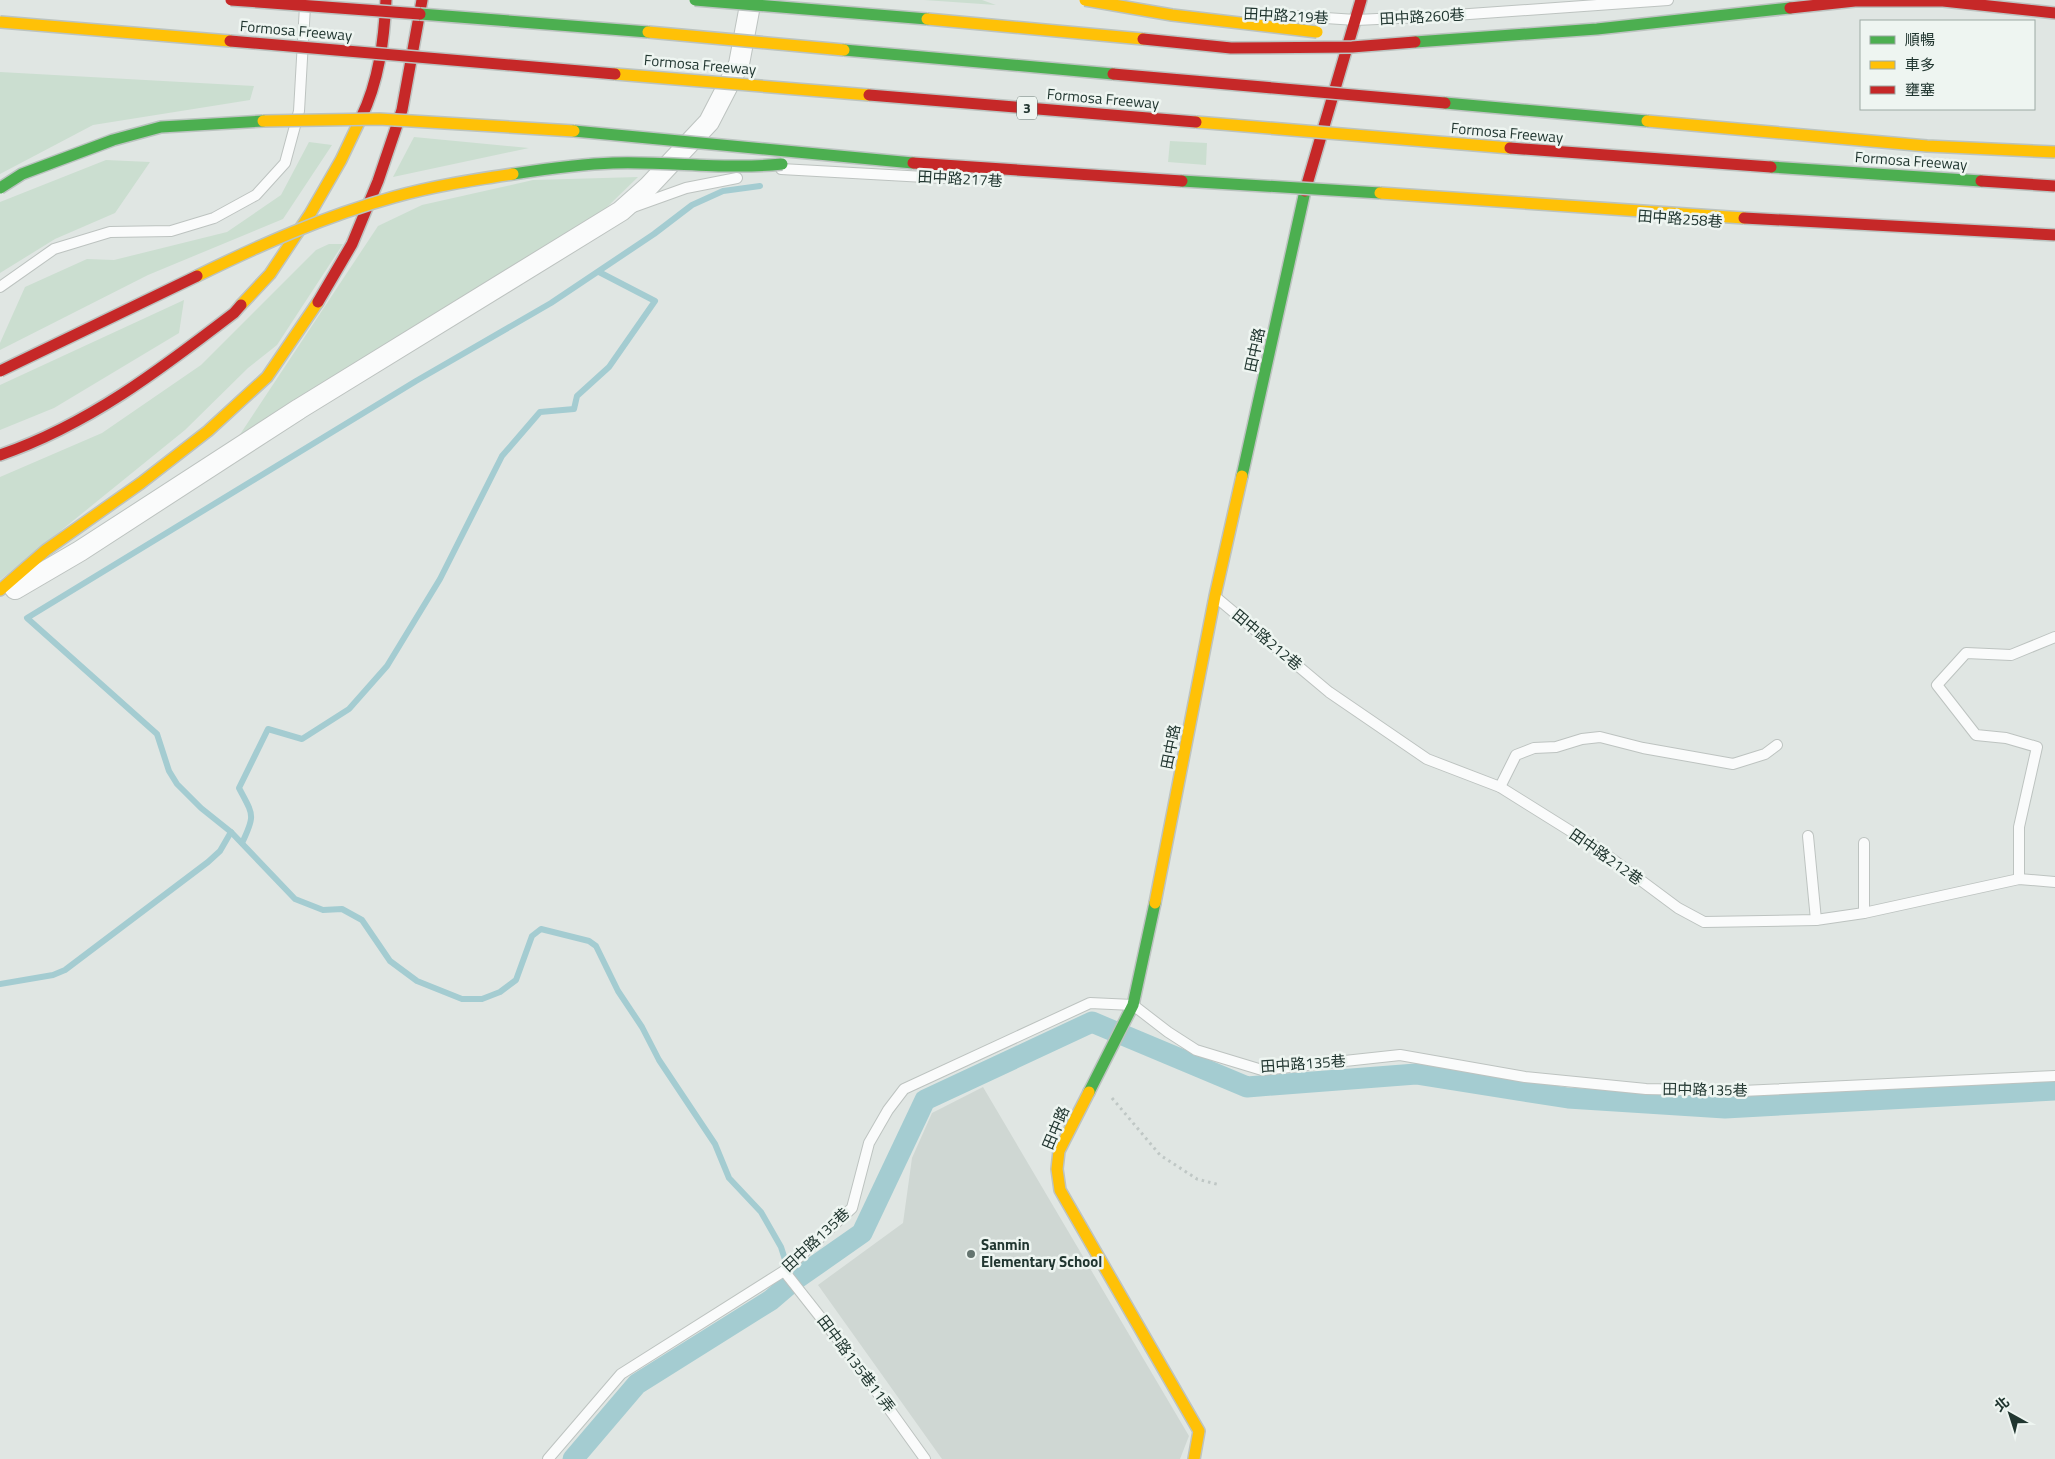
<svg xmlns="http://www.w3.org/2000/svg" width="2055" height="1459" viewBox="0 0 2055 1459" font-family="'Titillium Web','Noto Sans TC',sans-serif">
<rect width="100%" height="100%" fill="#e0e6e3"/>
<polygon fill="#cfd7d3" points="983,1087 1189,1436 1180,1459 942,1459 818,1285 903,1223 912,1158 932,1113"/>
<g fill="#cbded0">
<polygon points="924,0 982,0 996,5"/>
<polygon points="0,72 254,86 250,100 93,125 0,174"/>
<polygon points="414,137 529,148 393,177"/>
<polygon points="1170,141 1207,143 1206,165 1168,162"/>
<polygon points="309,142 332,145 283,219 148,275 0,350 0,343 25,287 87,259 114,260 227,232 281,195"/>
<polygon points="106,160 150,162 115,213 55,239 0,273 0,202"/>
<polygon points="638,177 602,212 237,439 378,226 422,205 533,180"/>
<polygon points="329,244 343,244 277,345 248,368 185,430 0,580 0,477 102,433 201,365 316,250"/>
<polygon points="184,300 179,333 54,408 0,430 0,385"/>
</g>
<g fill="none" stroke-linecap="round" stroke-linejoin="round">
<g stroke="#a4ccd1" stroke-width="6">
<polyline points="760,186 723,191 692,205 654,234 551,303 416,381 27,618 157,734 169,771 177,784 201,808 231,832 295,899 323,910 342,909 362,920 390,961 417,981 462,999 482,999 500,992 516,980 532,936 541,929 589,941 596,946 618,991 642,1027 659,1060 715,1144 729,1178 761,1212 781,1247 788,1269"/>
<path d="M242,843C256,814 253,815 239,788L268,729L302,739L349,709L387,666L440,579L502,456L540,412L574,409L577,396L609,367L655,301L599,272"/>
<polyline points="0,984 53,975 65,970 208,862 220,851 231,832"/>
</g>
<polyline stroke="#a4ccd1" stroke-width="21" points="573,1459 637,1384 771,1300 792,1282 862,1233 925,1100 1092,1022 1247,1087 1416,1074 1568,1098 1725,1108 2055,1090"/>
<g stroke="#bdc3c0" stroke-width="12">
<g id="lane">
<polyline points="1295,16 1356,20 1441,16 1668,0"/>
<polyline points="781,169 943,178"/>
<polyline points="633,207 686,188 737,178"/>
<polyline points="0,287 54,249 110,232 171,231 214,218 256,195 285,163 299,111 305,6"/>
<polyline points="1218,599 1329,692 1427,759 1500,787 1596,847 1678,908 1704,922 1816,920 1864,913 2019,879 2055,882"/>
<polyline points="1500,787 1516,755 1534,748 1556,747 1582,739 1600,737 1643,748 1733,764 1765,754 1777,745"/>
<polyline points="1808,836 1816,920"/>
<polyline points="1864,843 1864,913"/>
<polyline points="2019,879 2019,827 2037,747 2006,738 1976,735 1937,685 1966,653 2011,655 2055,637"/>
<polyline points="784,1271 851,1356 925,1459"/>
<polyline points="548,1459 621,1374 784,1271 852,1208 869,1143 888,1110 904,1089 1090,1003 1133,1005 1168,1032 1196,1050 1262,1070 1400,1055 1525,1077 1646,1089 1742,1091 2055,1076"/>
</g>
</g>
<g stroke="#bdc3c0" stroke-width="22">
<polyline id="street" points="15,589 80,551 299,409 621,211 648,187 709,122 739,64 751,0"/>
</g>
<g stroke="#bdc3c1" stroke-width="14">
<g id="fast">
<polyline points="1415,42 1597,29 1790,8"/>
<polyline points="1242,476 1305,191"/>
<polyline points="1089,1092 1133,1005 1155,903"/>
</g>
</g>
<g stroke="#bdc3c1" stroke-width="14">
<g id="slow">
<polyline points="241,305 270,274 310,214 341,160 361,118"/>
<polyline points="0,590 46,550 141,483 208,431 267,377 318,302"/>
<polyline points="1155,903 1215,596 1242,476"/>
<polyline points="1089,1092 1059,1151 1057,1169 1060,1190 1199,1431 1194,1459"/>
</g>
</g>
<g stroke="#bdc3c1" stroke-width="14">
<g id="jam">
<polyline points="1790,8 1855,1 1943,1 2055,13"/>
<path d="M361,118C379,81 384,40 386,0"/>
<polyline points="1305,191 1361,0"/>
<polyline points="318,302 352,244 378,181 402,110 422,0"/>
<path d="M0,455C88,425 161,369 234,313L241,305"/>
</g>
</g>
<polyline stroke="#bfc7c5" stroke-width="3" stroke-dasharray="2.5 4" stroke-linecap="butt" points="1112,1098 1160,1155 1197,1179 1220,1185"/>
<use href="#lane" stroke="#fafbfb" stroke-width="10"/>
<use href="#street" stroke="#fafbfb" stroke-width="20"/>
<use href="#fast" stroke="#4caf50" stroke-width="11"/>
<use href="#slow" stroke="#ffc107" stroke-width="11"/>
<use href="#jam" stroke="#c62828" stroke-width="11"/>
<g stroke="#bbc3c0" stroke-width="14" stroke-linecap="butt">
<g id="fast-bridge">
<polyline points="695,0 927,19"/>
<polyline points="420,14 648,32"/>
<polyline points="844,50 1113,74"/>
<polyline points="1445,103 1647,121"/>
<polyline points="574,131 913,163"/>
<polyline points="1771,167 1981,181"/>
<path d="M513,174C546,169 579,164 613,163C669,161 726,170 782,164"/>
<polyline points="1182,181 1380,193"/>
<polyline points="0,188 22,174 113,140 161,127 263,121"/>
</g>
</g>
<g stroke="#bbc3c0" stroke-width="14" stroke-linecap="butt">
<g id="slow-bridge">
<polyline points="1085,0 1172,15 1317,32"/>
<polyline points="927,19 1143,39"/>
<polyline points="0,22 230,41"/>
<polyline points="648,32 844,50"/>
<polyline points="615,74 869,95"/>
<polyline points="263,121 379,119 574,131"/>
<polyline points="1647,121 1927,146 2055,152"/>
<polyline points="1196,122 1510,148"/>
<polyline points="1380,193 1744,218"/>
<path d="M197,276C260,245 325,216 394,197C433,186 473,180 513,174"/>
</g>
</g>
<g stroke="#bbc3c0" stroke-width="14" stroke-linecap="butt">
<g id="jam-bridge">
<polyline points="231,0 420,14"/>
<polyline points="1143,39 1231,48 1352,47 1415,42"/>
<polyline points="230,41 615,74"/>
<polyline points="1113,74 1445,103"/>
<polyline points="869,95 1196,122"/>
<polyline points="1510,148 1771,167"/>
<polyline points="913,163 1182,181"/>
<polyline points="1981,181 2055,186"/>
<polyline points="1744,218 2055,235"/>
<polyline points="0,371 197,276"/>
</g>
</g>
<use href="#fast-bridge" stroke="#4caf50" stroke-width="11"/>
<use href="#slow-bridge" stroke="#ffc107" stroke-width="11"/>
<use href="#jam-bridge" stroke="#c62828" stroke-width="11"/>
</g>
<circle fill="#64746f" stroke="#eef5f1" stroke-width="2" cx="971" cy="1254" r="5"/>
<g text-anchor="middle" stroke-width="5" stroke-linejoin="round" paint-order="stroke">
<rect fill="#eef5f1" stroke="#5e6f6a" stroke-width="1" x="1017" y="96.5" width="20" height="23" rx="4"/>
<g font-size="14" font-weight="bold" fill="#213630">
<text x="1027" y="113">3</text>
</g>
<g font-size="15" fill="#213630" stroke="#eef5f1">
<text transform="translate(1286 16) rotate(3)" y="5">田中路219巷</text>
<text transform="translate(1422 17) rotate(-3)" y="5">田中路260巷</text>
<text transform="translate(296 31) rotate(5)" y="5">Formosa Freeway</text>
<text transform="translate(700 65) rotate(5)" y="5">Formosa Freeway</text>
<text transform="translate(1103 99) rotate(5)" y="5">Formosa Freeway</text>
<text transform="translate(1507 133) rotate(5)" y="5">Formosa Freeway</text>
<text transform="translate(1911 161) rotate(4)" y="5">Formosa Freeway</text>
<text transform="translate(960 179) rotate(3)" y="5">田中路217巷</text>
<text transform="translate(1680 219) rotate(4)" y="5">田中路258巷</text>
<text transform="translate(1255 350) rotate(-78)" y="5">田中路</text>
<text transform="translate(1267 640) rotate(40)" y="5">田中路212巷</text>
<text transform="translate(1171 747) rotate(-79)" y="5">田中路</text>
<text transform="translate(1606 857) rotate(35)" y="5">田中路212巷</text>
<text transform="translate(1303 1064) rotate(-4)" y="5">田中路135巷</text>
<text transform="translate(1705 1090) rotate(1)" y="5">田中路135巷</text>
<text transform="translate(1056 1128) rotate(-67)" y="5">田中路</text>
<text transform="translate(816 1240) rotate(-43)" y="5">田中路135巷</text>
<text transform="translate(856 1364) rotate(53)" y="5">田中路135巷11弄</text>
</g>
<g font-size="15" font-weight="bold" fill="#213630" stroke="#eef5f1" text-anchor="start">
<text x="981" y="1250">Sanmin<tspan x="981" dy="17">Elementary School</tspan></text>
</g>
</g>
<rect x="1860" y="20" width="175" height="90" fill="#eef5f1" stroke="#9ca9a4"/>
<rect x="1870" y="36" width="25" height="8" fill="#4caf50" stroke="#9ca9a4"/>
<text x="1905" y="45" font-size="15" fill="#213630">順暢</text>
<rect x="1870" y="61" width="25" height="8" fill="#ffc107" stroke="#9ca9a4"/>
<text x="1905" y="70" font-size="15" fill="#213630">車多</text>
<rect x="1870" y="86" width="25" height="8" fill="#c62828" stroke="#9ca9a4"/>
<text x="1905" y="95" font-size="15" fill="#213630">壅塞</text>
<g transform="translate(2010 1414) rotate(321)" stroke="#eef5f1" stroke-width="4" paint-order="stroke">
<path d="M0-4L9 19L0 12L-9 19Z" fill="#213630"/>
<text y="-8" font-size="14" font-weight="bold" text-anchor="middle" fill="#213630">北</text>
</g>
</svg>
